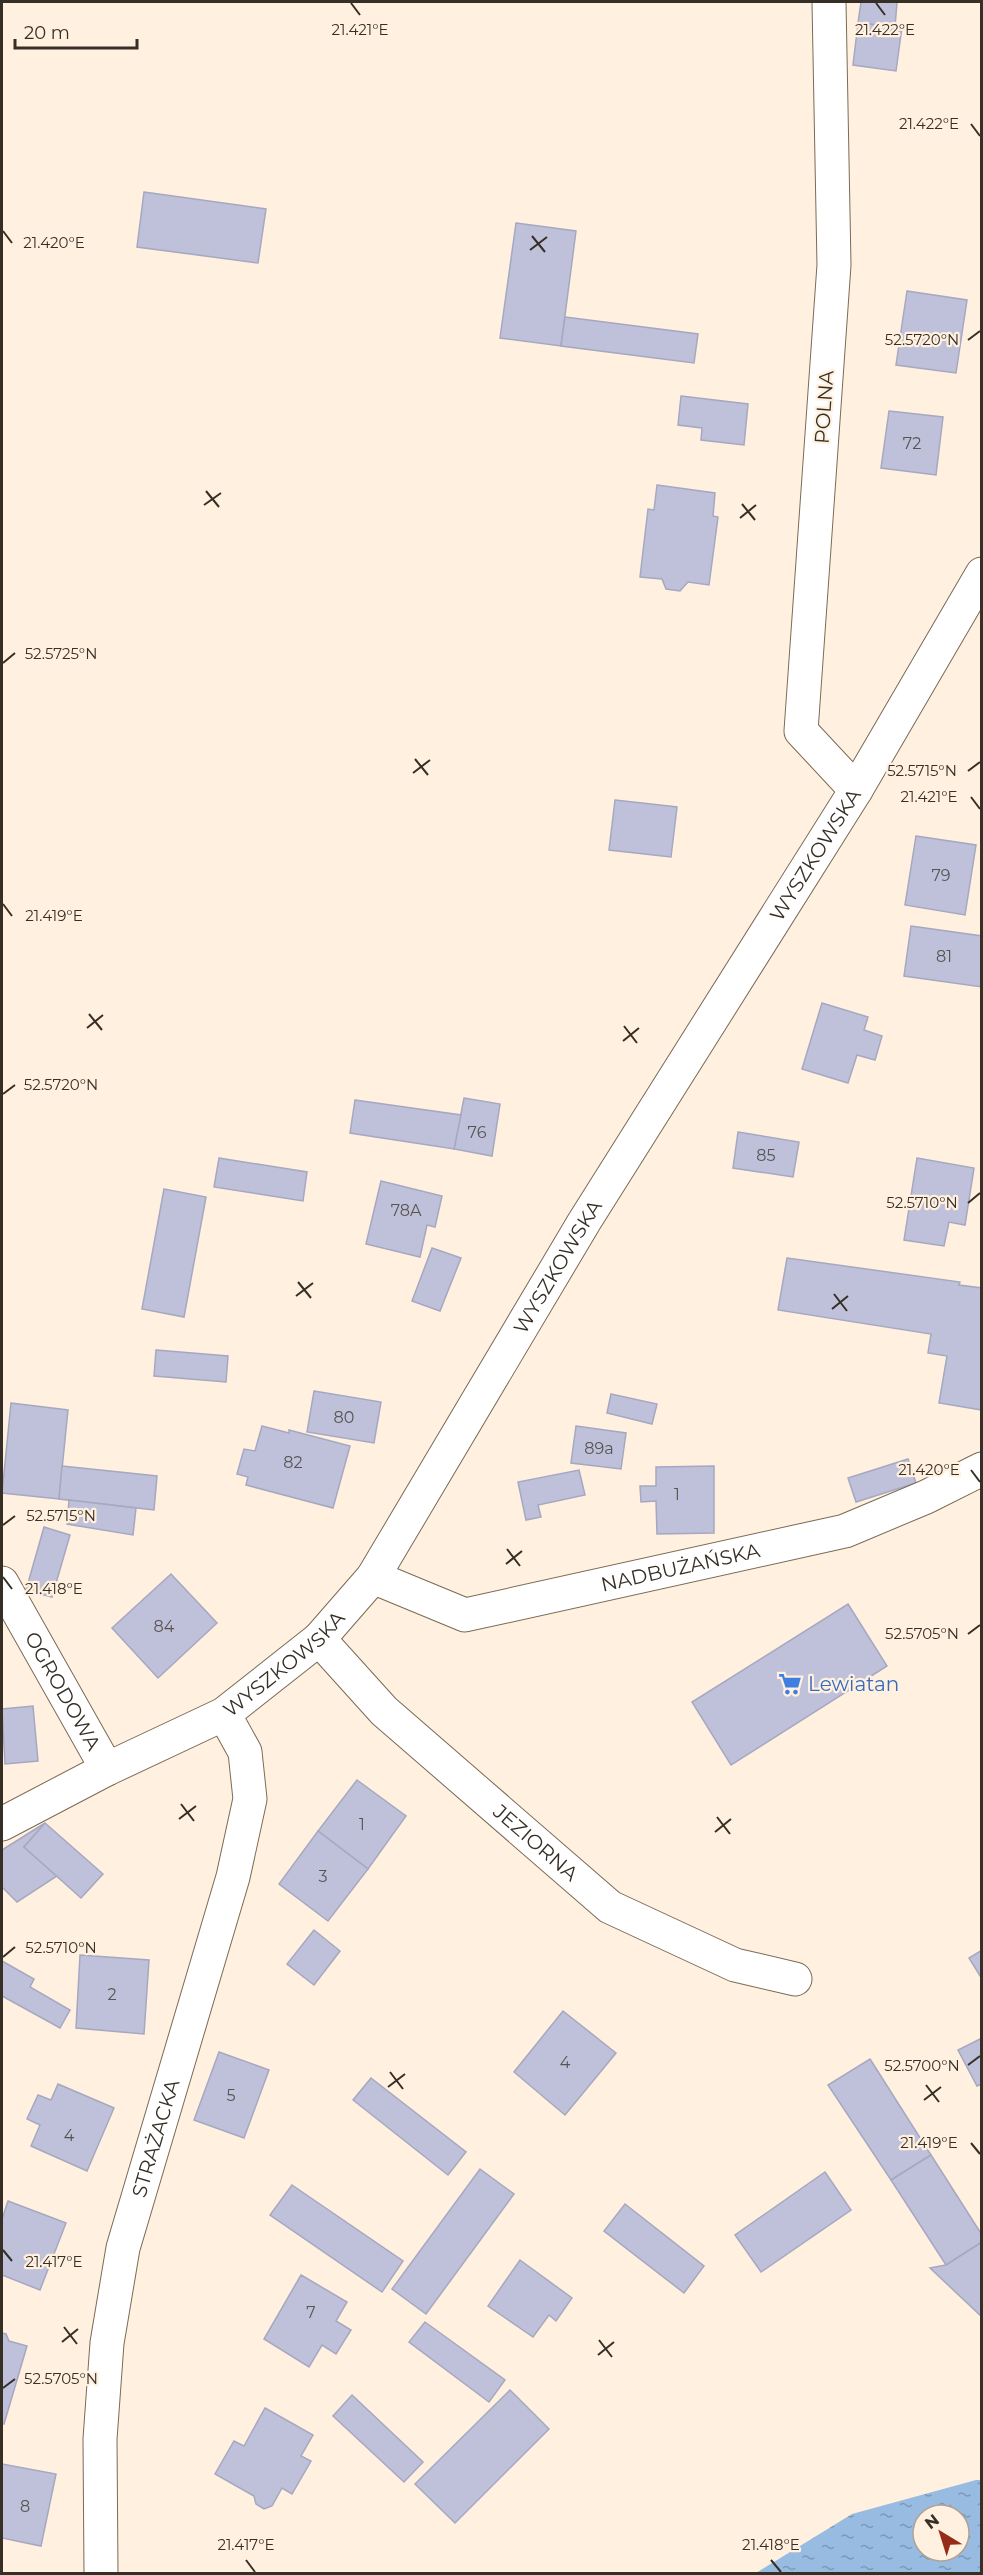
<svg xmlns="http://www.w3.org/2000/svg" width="983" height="2575" viewBox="0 0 983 2575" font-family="Montserrat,sans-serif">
<defs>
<pattern id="water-ripples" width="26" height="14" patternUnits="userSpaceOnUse" patternTransform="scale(1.5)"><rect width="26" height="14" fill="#97bbe1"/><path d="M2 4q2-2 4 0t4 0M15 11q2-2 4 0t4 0" fill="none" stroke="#7c98b6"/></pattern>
</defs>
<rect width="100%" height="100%" fill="#fff0df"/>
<path fill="url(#water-ripples)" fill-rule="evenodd" d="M976,2480H981V2573H756L852,2514ZM923,2515H959V2551H923Z"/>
<g fill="#bfc1da" stroke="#a5a8c0" stroke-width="1.5">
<polygon points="861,2 897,2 895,27 858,23"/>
<polygon points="858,23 902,27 896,71 853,65"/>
<polygon points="144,192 266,209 258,263 137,247"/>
<polygon points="516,223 576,231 561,346 500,338"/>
<polygon points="907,291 967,300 956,373 896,365"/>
<polygon points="565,317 698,334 694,363 561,346"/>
<polygon points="681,396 748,404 744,445 701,440 702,428 678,425"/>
<polygon points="889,411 943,417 936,475 881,468"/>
<polygon points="657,485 715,493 713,516 718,517 709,585 688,582 680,591 666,589 662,579 640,577 648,509 654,510"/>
<polygon points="615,800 677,807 671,857 609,850"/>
<polygon points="916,836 976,845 965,915 905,905"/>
<polygon points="911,926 982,936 982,987 904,976"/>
<polygon points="822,1003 868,1017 864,1030 882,1036 875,1060 857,1055 848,1083 802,1069"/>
<polygon points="464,1098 500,1104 492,1156 454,1149"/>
<polygon points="355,1100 461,1115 454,1149 350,1133"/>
<polygon points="738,1132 799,1142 793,1177 733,1168"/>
<polygon points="219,1158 307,1172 303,1201 214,1187"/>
<polygon points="917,1158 974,1168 965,1225 949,1222 944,1246 904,1240"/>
<polygon points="381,1181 442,1196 435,1227 427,1225 420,1257 366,1244"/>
<polygon points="164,1189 206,1197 184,1317 142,1309"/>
<polygon points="432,1248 461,1258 440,1311 412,1301"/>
<polygon points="787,1258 960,1282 959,1285 982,1288 982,1410 939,1403 947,1356 928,1353 931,1334 778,1310"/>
<polygon points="156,1350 228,1356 226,1382 154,1376"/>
<polygon points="314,1391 381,1402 374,1443 307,1432"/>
<polygon points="611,1394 657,1404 652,1424 607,1413"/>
<polygon points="11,1403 68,1410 59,1499 2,1493"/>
<polygon points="262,1426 289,1433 289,1430 350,1446 333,1508 246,1485 248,1477 237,1474 244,1449 255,1451"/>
<polygon points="576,1426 626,1433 621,1469 571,1463"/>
<polygon points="908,1459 916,1483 856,1502 848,1478"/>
<polygon points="62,1466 157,1476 154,1510 59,1499"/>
<polygon points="714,1466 714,1533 657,1534 656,1501 641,1502 640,1486 656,1486 656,1467"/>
<polygon points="579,1470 585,1495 538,1505 541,1517 526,1520 518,1482"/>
<polygon points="69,1500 136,1508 133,1535 67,1524"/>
<polygon points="44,1527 70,1535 52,1597 26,1590"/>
<polygon points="171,1574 217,1623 158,1678 112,1628"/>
<polygon points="848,1604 887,1666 731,1765 692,1702"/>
<polygon points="33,1706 38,1761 5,1764 2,1709"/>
<polygon points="357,1780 406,1816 368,1869 318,1831"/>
<polygon points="45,1823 24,1847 57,1876 17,1902 2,1887 2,1850"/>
<polygon points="45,1823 103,1874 81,1898 24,1847"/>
<polygon points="318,1831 368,1869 328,1921 279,1884"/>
<polygon points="314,1930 340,1951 314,1985 287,1964"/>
<polygon points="982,1950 982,1979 969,1958"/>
<polygon points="80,1955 149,1960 144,2034 76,2028"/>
<polygon points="2,1961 34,1979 30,1987 70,2010 60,2028 2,1996"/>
<polygon points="563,2011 616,2053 565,2115 514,2072"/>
<polygon points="982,2038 982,2084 977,2086 958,2050"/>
<polygon points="219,2052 269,2070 244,2138 194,2120"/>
<polygon points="870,2059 931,2155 891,2180 828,2085"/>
<polygon points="371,2078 466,2152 448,2175 353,2100"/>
<polygon points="58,2084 114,2108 87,2171 31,2146 40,2125 27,2119 38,2095 51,2100"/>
<polygon points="931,2155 982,2235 982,2242 946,2265 891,2180"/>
<polygon points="480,2169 514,2194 426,2314 392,2289"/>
<polygon points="825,2172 851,2210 761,2272 735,2235"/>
<polygon points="292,2185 403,2261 382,2292 270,2215"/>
<polygon points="8,2201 66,2223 40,2290 2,2275 2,2219"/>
<polygon points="625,2204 704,2266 684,2293 604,2231"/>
<polygon points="982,2242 982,2317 930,2268 946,2265"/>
<polygon points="520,2260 572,2298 556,2321 549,2315 533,2337 488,2306"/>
<polygon points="301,2275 347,2302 336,2321 351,2330 336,2354 322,2345 309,2367 264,2339"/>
<polygon points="425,2322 505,2380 489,2402 409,2342"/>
<polygon points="2,2333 6,2334 9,2341 27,2346 4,2424 2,2424"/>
<polygon points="510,2390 549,2429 455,2523 415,2484"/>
<polygon points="352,2395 423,2462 404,2482 333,2416"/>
<polygon points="265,2408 313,2435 301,2456 311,2461 292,2494 282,2488 272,2506 264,2509 256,2504 254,2496 215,2474 234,2441 244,2446"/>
<polygon points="2,2464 56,2474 41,2546 2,2538"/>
</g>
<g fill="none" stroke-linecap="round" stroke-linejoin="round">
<g stroke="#7a6b57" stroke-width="35">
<g id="minor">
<polyline points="829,2 834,265 801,731 856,790"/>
<path id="s1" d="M373,1577L465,1615L845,1531L926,1497L982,1469"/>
<path id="s2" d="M2,1583L107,1769"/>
<path id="s3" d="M319,1639L384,1711L610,1907L735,1965L795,1979"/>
<path id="s4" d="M101,2574L100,2439L107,2343L123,2248L233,1877L250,1799L245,1752L224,1714"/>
</g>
</g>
<g stroke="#7a6b57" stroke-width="35">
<g id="tertiary">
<path id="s5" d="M2,1824L107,1769L224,1714L319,1639L373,1577L584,1222L856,790L982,574"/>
</g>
</g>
<use href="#minor" stroke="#fff" stroke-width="33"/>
<use href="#tertiary" stroke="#fff" stroke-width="33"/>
</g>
<path fill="none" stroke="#362f26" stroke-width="2" d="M351,3L360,15M876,3L885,15M971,124L980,136M3,231L12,243M532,236L545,252M530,250L547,237M968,340L980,331M206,491L219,507M742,504L755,520M204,505L221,493M740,518L756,505M3,663L15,653M415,759L428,775M968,771L980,762M413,773L430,760M971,797L980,809M3,904L12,916M89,1014L102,1030M624,1026L637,1043M87,1028L103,1015M623,1041L639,1028M3,1094L15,1085M968,1203L980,1193M298,1282L311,1298M834,1294L847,1311M296,1296L313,1283M832,1309L848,1296M971,1470L980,1482M3,1525L15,1516M507,1549L520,1566M506,1564L522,1551M3,1577L12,1589M968,1634L980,1625M181,1804L194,1821M717,1817L730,1834M179,1819L196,1806M715,1832L731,1819M3,1957L15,1947M968,2065L980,2056M390,2072L403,2089M926,2085L939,2102M388,2087L405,2074M924,2100L941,2087M971,2143L980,2154M3,2250L12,2261M64,2327L77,2344M599,2340L612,2357M62,2342L78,2329M598,2355L614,2342M3,2388L15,2379M246,2560L255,2572M771,2560L781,2572"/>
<defs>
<g id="supermarket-bare" transform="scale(1.8)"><path d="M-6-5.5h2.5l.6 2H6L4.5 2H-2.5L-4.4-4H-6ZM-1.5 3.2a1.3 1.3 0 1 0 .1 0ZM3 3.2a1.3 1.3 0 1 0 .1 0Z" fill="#3f7fe0" stroke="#fff0df" stroke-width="2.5" paint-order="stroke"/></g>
</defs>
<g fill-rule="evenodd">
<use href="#supermarket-bare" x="790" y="1684"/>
</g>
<g text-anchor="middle" stroke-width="4.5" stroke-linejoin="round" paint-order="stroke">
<g font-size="16" fill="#585453">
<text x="912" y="449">72</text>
<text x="941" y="881">79</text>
<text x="944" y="962">81</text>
<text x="477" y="1138">76</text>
<text x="766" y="1161">85</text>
<text x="406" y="1216">78A</text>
<text x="344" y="1423">80</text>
<text x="599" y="1454">89a</text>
<text x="293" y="1468">82</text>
<text x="677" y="1500">1</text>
<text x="164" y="1632">84</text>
<text x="362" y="1830">1</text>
<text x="323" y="1882">3</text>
<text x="112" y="2000">2</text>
<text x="565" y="2068">4</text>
<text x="231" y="2101">5</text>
<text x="69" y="2141">4</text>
<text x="311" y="2318">7</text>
<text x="25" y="2512">8</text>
</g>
<g font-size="20" fill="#362f26" stroke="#fff0df">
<text transform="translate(824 407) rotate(-86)" y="7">POLNA</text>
<text dy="7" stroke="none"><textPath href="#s5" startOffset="1298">WYSZKOWSKA</textPath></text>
<text dy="7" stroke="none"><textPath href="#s5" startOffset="812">WYSZKOWSKA</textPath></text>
<text dy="7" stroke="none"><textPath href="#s1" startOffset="320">NADBUŻAŃSKA</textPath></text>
<text dy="7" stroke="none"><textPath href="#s5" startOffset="326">WYSZKOWSKA</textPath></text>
<text dy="7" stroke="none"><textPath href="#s2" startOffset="124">OGRODOWA</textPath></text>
<text dy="7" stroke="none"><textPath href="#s3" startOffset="298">JEZIORNA</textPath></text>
<text dy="7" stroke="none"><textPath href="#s4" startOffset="442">STRAŻACKA</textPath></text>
</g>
<g font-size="20" fill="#366cbe" stroke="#fff0df" text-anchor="start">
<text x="808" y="1691">Lewiatan</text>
</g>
</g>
<g font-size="15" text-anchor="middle" fill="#362f26" stroke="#fff0df" stroke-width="4.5" stroke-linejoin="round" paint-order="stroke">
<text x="360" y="35">21.421°E</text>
<text x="885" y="35">21.422°E</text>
<text x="929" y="129">21.422°E</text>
<text x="54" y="248">21.420°E</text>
<text x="922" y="345">52.5720°N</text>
<text x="61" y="659">52.5725°N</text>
<text x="922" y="776">52.5715°N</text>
<text x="929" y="802">21.421°E</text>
<text x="54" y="921">21.419°E</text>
<text x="61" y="1090">52.5720°N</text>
<text x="922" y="1208">52.5710°N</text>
<text x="929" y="1475">21.420°E</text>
<text x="61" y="1521">52.5715°N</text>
<text x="54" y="1594">21.418°E</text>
<text x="922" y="1639">52.5705°N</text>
<text x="61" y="1953">52.5710°N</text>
<text x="922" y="2071">52.5700°N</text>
<text x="929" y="2148">21.419°E</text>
<text x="54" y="2267">21.417°E</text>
<text x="61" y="2384">52.5705°N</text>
<text x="246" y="2550">21.417°E</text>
<text x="771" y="2550">21.418°E</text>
</g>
<rect width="983" height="2575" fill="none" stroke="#362f26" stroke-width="6"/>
<g transform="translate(941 2533) rotate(322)"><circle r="28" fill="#fff0df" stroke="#afa395" stroke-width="1.5"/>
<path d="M0-4.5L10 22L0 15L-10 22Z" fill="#952c18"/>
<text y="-9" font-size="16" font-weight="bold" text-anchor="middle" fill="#362f26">N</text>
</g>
<path d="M15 39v9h122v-9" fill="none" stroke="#362f26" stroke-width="3"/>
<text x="24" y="39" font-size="18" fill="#362f26" stroke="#fff0df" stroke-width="4.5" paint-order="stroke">20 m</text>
</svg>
